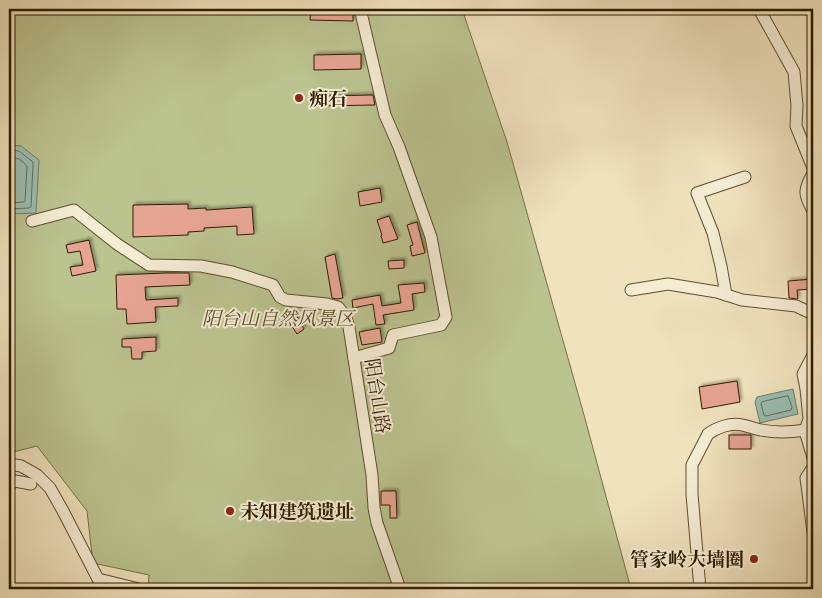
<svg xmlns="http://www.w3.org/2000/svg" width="822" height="598" viewBox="0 0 822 598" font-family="'Gentium Book Plus','Noto Serif SC',serif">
<defs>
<filter id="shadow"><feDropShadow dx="2.5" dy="-2.5" stdDeviation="1" flood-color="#0004"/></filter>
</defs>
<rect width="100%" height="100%" fill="#efe2bd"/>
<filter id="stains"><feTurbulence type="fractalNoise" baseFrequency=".004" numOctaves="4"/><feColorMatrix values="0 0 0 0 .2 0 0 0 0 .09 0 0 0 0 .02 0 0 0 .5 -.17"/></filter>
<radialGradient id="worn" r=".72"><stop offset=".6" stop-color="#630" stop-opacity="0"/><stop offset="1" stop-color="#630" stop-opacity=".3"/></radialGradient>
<polygon fill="#bbc38f" stroke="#767048" points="9,9 462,9 507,142 584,415 631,589 148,589 149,575 93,563 87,511 37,446 9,453"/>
<g fill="#9abeb2" stroke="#707d6b">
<polygon points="9,145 21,146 39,160 36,213 9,214"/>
<polygon points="793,389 798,414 760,423 755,402 757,397"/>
</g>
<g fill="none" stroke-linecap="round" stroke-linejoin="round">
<g stroke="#656d59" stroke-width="1">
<polyline points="9,150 19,151 33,162 33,164 31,207 29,208 9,209"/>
<path d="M9,157C17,157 23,160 27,167L25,201L23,202L9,203"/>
<polygon points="788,396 792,407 791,410 766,416 764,415 761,404 762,402"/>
</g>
</g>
<g fill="#e7a493" stroke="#301c00" filter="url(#shadow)">
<polygon points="311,9 353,9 353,21 310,20"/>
<polygon points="361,54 361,69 314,70 314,55"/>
<polygon points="373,95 375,105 315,106 315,96"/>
<polygon points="380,188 382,202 360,206 358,192"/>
<polygon points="188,204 188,209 206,208 206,210 252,207 254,234 237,235 237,226 204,228 204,231 188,232 188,235 133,237 133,205"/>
<polygon points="389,216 398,239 383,243 381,236 382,235 377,220"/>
<polygon points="417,222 425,253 412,256 410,246 413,245 407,225"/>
<polygon points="89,240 96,271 72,276 70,267 83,265 80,251 68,253 66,245"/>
<polygon points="335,254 343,298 337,299 332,298 325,257"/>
<polygon points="404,260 404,268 389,269 388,261"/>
<polygon points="166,273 189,273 190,285 145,287 146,300 178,298 178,306 155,307 156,322 127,324 126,309 117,309 116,275"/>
<polygon points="813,279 813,289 797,290 798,299 789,298 788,281"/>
<polygon points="424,283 425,292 412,294 414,310 383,315 385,324 376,325 373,304 353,308 352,300 380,295 382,306 401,303 398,285"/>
<polygon points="296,315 304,329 297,334 288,320"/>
<polygon points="380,328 382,342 362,345 359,332"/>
<polygon points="156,337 156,351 142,352 142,359 132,359 131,347 122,347 122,339"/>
<polygon points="737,381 740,402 702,409 699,387"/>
<rect x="729" y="435" width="22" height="14"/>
<polygon points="381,491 396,491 397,518 390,518 390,505 381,505"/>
</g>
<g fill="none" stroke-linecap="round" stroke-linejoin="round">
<g stroke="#604e2f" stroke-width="13">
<g id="minor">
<polyline points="759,9 794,72 797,106 796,126 813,168"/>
<path d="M813,173C804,191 803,193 813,211"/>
<polyline points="32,221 74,210 117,244 149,265 201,266 232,272 273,285 280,297 286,300 327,304 338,307 345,316 349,327 372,475 374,508 377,523 400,589"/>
<polyline points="631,290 668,284 717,292 742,300 796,306 813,314"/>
<polyline points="726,295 721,266 713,233 697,193 745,177"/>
<polyline points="813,355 803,374 806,389 809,419 805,431 813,458"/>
<polyline points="354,358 389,348 393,335 441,325 446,317 431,237 399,147 385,115 362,17 361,9"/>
<polyline points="9,464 21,466 37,475 50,488 63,511 98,579 139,589"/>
<polyline points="813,467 806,478 813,532"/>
<polyline points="9,485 15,481 31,484"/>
<path d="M700,589L692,494V465L708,434C716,428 731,422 742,425C748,426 755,429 761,430C775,433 792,432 806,430"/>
</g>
</g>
<use href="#minor" stroke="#f5ecd4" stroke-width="11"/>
</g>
<g fill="#8f2418" stroke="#f5ecd4" stroke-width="2">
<circle cx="299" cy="98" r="5"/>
<circle cx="230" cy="511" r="5"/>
<circle cx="754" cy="559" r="5"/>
</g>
<g text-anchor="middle" stroke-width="4" stroke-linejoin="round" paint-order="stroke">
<g font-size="19" font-weight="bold" fill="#301c00" stroke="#f5ecd4" text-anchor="start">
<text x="309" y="105">痴石</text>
<text x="240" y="518">未知建筑遗址</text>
<text x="744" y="566" text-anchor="end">管家岭大墙圈</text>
</g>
<g font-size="19" font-style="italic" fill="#5a4e2b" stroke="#f5ecd4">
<text x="278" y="325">阳台山自然风景区</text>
</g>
<g font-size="19" fill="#301c00" stroke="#f5ecd4">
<text transform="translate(378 396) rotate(81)" y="7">阳台山路</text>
</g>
</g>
<rect width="822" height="598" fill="none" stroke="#efe2bd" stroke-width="30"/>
<rect x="10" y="10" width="802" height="578" fill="none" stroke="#301c00" stroke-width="2.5"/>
<rect x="15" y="15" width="792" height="568" fill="none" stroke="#301c00"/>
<rect width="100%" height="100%" filter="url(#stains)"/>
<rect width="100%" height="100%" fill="url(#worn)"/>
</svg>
